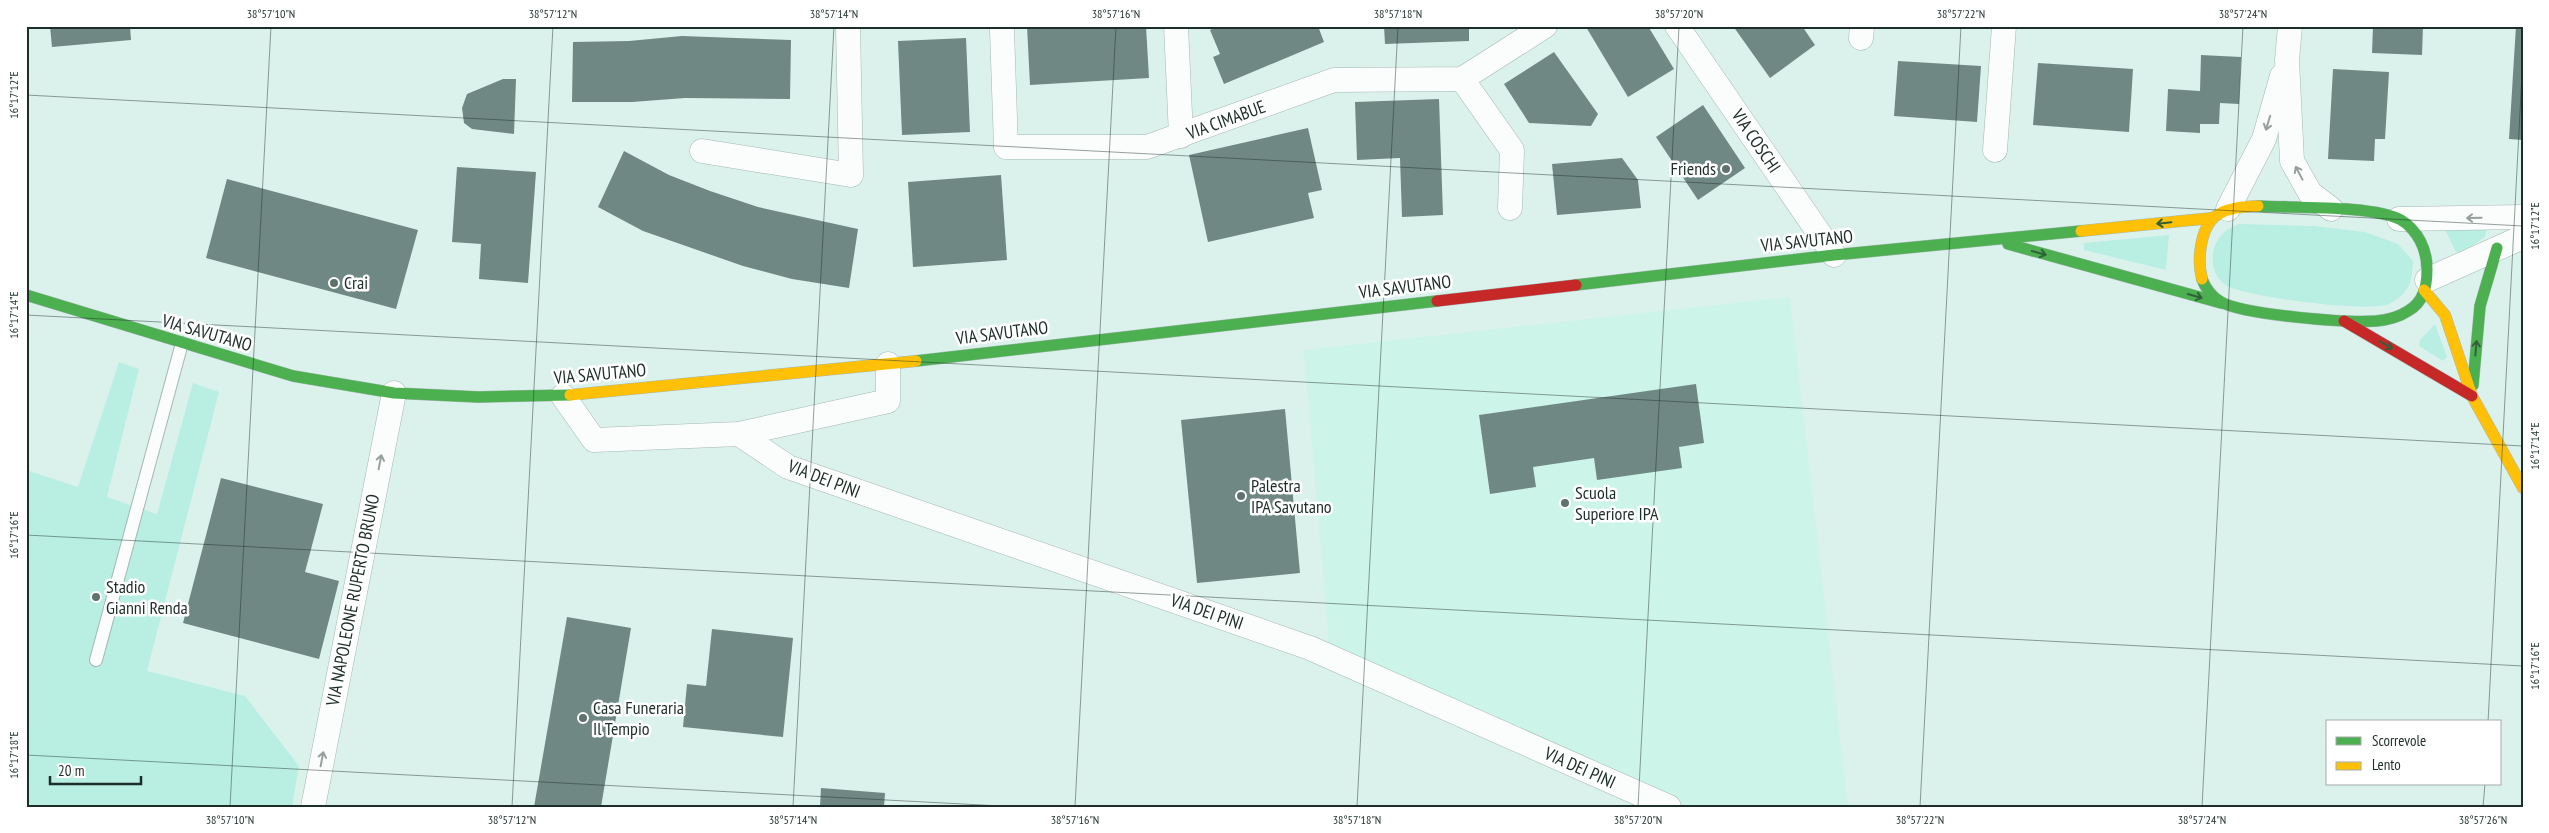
<svg xmlns="http://www.w3.org/2000/svg" width="2549" height="833" viewBox="0 0 2549 833" font-family="'PT Sans Narrow',sans-serif">
<rect width="100%" height="100%" fill="#dbf2ec"/>
<polygon fill="#cdf4e9" points="1790,297 1848,807 1668,807 1330,657 1304,350"/>
<g fill="#b9efe2">
<polygon points="2442,223 2487,226 2485,237 2463,252 2456,252"/>
<path d="M2239,224L2314,226L2365,232L2398,244L2413,261C2412,282 2410,293 2389,304C2369,313 2248,297 2227,286C2208,275 2208,244 2226,231C2229,228 2235,226 2239,224Z"/>
<polygon points="2169,235 2166,270 2084,250 2084,243"/>
<polygon points="2435,324 2447,357 2443,361 2419,346 2420,340"/>
<polygon points="119,362 139,369 107,497 157,514 193,383 219,392 147,671 245,696 299,766 292,807 26,807 26,470 78,487"/>
</g>
<g fill="#708884">
<polygon points="50,26 130,26 131,40 52,47"/>
<polygon points="1027,26 1146,26 1149,78 1030,85"/>
<polygon points="1218,26 1318,26 1324,42 1224,84 1213,57 1220,54 1210,30"/>
<polygon points="1384,26 1469,26 1469,41 1385,44"/>
<polygon points="1588,26 1648,26 1674,69 1628,97 1586,27"/>
<polygon points="1733,26 1802,26 1815,45 1770,78"/>
<polygon points="2373,26 2423,26 2422,55 2372,53"/>
<polygon points="2516,26 2523,26 2523,140 2509,139"/>
<polygon points="682,36 791,40 790,99 685,98 632,102 572,102 573,42 629,41"/>
<polygon points="966,38 970,132 902,135 898,41"/>
<polygon points="1554,52 1598,114 1591,126 1529,123 1504,84"/>
<polygon points="2201,55 2241,57 2239,104 2220,103 2219,124 2200,124 2200,133 2166,131 2168,89 2200,91"/>
<polygon points="1898,61 1981,66 1977,122 1894,116"/>
<polygon points="2038,63 2133,69 2129,132 2033,125"/>
<polygon points="2333,69 2389,72 2385,139 2375,139 2374,161 2328,159"/>
<polygon points="503,79 516,79 514,134 472,129 464,123 462,108 467,94"/>
<polygon points="1439,99 1443,215 1402,217 1400,158 1357,160 1355,102"/>
<polygon points="1703,105 1745,168 1698,200 1656,137"/>
<polygon points="1308,128 1322,190 1308,193 1314,218 1208,242 1189,155"/>
<polygon points="624,151 669,175 710,191 758,207 858,229 849,288 792,279 743,266 643,231 598,207"/>
<polygon points="1622,158 1638,180 1641,208 1557,215 1552,164"/>
<polygon points="457,167 536,172 528,283 479,279 481,244 452,242"/>
<polygon points="1001,175 1007,260 913,267 908,182"/>
<polygon points="227,179 418,230 396,309 206,258"/>
<polygon points="1696,384 1704,443 1679,447 1682,468 1597,480 1594,458 1533,467 1536,487 1490,494 1479,415"/>
<polygon points="1285,409 1300,573 1197,583 1181,420"/>
<polygon points="221,478 323,504 305,572 339,581 319,659 183,623"/>
<polygon points="567,617 631,628 601,807 534,807"/>
<polygon points="712,629 793,638 783,737 683,727 687,684 706,686"/>
<polygon points="821,788 885,793 884,807 820,807"/>
</g>
<g fill="none" stroke-linecap="round" stroke-linejoin="round">
<g stroke="#a5b7b2" stroke-width="14">
<polyline id="lane" points="96,660 182,343"/>
</g>
<g stroke="#a5b7b2" stroke-width="25">
<g id="street">
<polyline points="1176,26 1181,136"/>
<polyline points="1677,26 1834,255"/>
<polyline points="2290,26 2287,60 2292,161 2310,193 2331,209"/>
<polyline points="1002,30 1006,147 1147,147 1334,80 1462,79 1545,26"/>
<polyline points="1861,38 1862,26"/>
<polyline points="1462,79 1512,150 1510,208"/>
<polyline points="1995,150 2004,26"/>
<polyline points="702,151 851,175 848,26"/>
<polyline points="2228,209 2264,139 2282,76"/>
<polyline points="2399,219 2523,217"/>
<polyline points="2427,280 2523,237"/>
<polyline points="563,396 594,440 739,434 888,401 888,364"/>
<polyline points="739,434 788,467 1310,648 1669,807"/>
<polyline points="313,807 394,393"/>
</g>
</g>
<g stroke="#a5b7b2" stroke-width="12">
<g id="fast">
<polyline points="2008,244 2221,303"/>
<path d="M2202,279C2205,288 2213,298 2221,302C2245,315 2346,323 2376,321C2387,320 2399,317 2408,311C2424,302 2427,286 2427,269C2427,250 2418,230 2401,220C2375,205 2291,208 2258,206"/>
<polyline points="1576,285 1834,255 2081,231"/>
<polyline points="26,295 293,376 394,393 478,397 570,395"/>
<polyline points="916,361 1437,301"/>
<polyline points="2473,385 2480,306 2497,248"/>
</g>
</g>
<g stroke="#a5b7b2" stroke-width="12">
<g id="slow">
<polyline points="2081,231 2212,218"/>
<path d="M2202,279C2197,260 2200,224 2219,214C2231,207 2245,207 2258,206"/>
<polyline points="2424,290 2445,315 2472,396 2523,488"/>
<polyline points="570,395 916,361"/>
</g>
</g>
<g stroke="#a5b7b2" stroke-width="12">
<g id="jam">
<polyline points="1437,301 1576,285"/>
<polyline points="2344,321 2472,396"/>
</g>
</g>
<use href="#lane" stroke="#fafdfc" stroke-width="12"/>
<use href="#street" stroke="#fafdfc" stroke-width="24"/>
<use href="#fast" stroke="#4caf50" stroke-width="11"/>
<use href="#slow" stroke="#ffc107" stroke-width="11"/>
<use href="#jam" stroke="#c62828" stroke-width="11"/>
</g>
<defs><path id="oneway-shaft" d="M-6 0H5M1.5-3L5.5 0L1.5 3" fill="none" stroke-width="1.6" stroke-linecap="round" stroke-linejoin="round" transform="scale(1.25)"/></defs>
<g stroke="#979f9d">
<use href="#oneway-shaft" transform="translate(2268 123) rotate(107)"/>
<use href="#oneway-shaft" transform="translate(2299 173) rotate(-118)"/>
<use href="#oneway-shaft" transform="translate(2474 218) rotate(179)"/>
<use href="#oneway-shaft" transform="translate(380 462) rotate(-79)"/>
<use href="#oneway-shaft" transform="translate(322 759) rotate(-79)"/>
</g>
<g stroke="#306139">
<use href="#oneway-shaft" transform="translate(2164 223) rotate(174)"/>
<use href="#oneway-shaft" transform="translate(2039 253) rotate(16)"/>
<use href="#oneway-shaft" transform="translate(2195 296) rotate(16)"/>
<use href="#oneway-shaft" transform="translate(2386 345) rotate(31)"/>
<use href="#oneway-shaft" transform="translate(2476 348) rotate(-85)"/>
</g>
<path fill="none" stroke="#1d2d29" stroke-width="1" stroke-opacity="0.45" d="M26,95L2523,226M26,315L2523,446M26,535L2523,666M2488,722L2523,55M26,755L1020,807M230,807L271,26M512,807L553,26M793,807L834,26M1075,807L1116,26M1357,807L1398,26M1638,807L1679,26M1920,807L1961,26M2202,807L2243,26M2483,807L2485,784"/>
<g fill="#60726d" stroke="#fff" stroke-width="2">
<circle cx="1726" cy="169" r="5"/>
<circle cx="334" cy="283" r="5"/>
<circle cx="1241" cy="496" r="5"/>
<circle cx="1565" cy="503" r="5"/>
<circle cx="96" cy="597" r="5"/>
<circle cx="583" cy="718" r="5"/>
</g>
<g text-anchor="middle" stroke-width="5" stroke-linejoin="round" paint-order="stroke">
<g font-size="18" fill="#1d2d29" stroke="#fff">
<text transform="translate(1226 120) rotate(-20)" y="6">VIA CIMABUE</text>
<text transform="translate(1756 141) rotate(56)" y="6">VIA COSCHI</text>
<text transform="translate(1807 241) rotate(-6)" y="6">VIA SAVUTANO</text>
<text transform="translate(1405 287) rotate(-7)" y="6">VIA SAVUTANO</text>
<text transform="translate(207 333) rotate(16)" y="6">VIA SAVUTANO</text>
<text transform="translate(1002 333) rotate(-7)" y="6">VIA SAVUTANO</text>
<text transform="translate(600 374) rotate(-5)" y="6">VIA SAVUTANO</text>
<text transform="translate(824 479) rotate(21)" y="6">VIA DEI PINI</text>
<text transform="translate(353 600) rotate(-79)" y="6">VIA NAPOLEONE RUPERTO BRUNO</text>
<text transform="translate(1207 612) rotate(19)" y="6">VIA DEI PINI</text>
<text transform="translate(1580 768) rotate(24)" y="6">VIA DEI PINI</text>
</g>
<g font-size="18" fill="#1d2d29" stroke="#fff" text-anchor="start">
<text x="1716" y="175" text-anchor="end">Friends</text>
<text x="344" y="289">Crai</text>
<text x="1251" y="492">Palestra<tspan x="1251" dy="21">IPA Savutano</tspan></text>
<text x="1575" y="499">Scuola<tspan x="1575" dy="21">Superiore IPA</tspan></text>
<text x="106" y="593">Stadio<tspan x="106" dy="21">Gianni Renda</tspan></text>
<text x="593" y="714">Casa Funeraria<tspan x="593" dy="21">Il Tempio</tspan></text>
</g>
</g>
<rect width="2549" height="833" fill="none" stroke="#ffffff" stroke-width="55"/>
<rect x="2326" y="720" width="175" height="65" fill="#ffffff" stroke="#a5aba9"/>
<rect x="2336" y="737" width="25" height="8" fill="#4caf50" stroke="#a5aba9"/>
<text x="2372" y="746" font-size="15" fill="#1d2d29">Scorrevole</text>
<rect x="2336" y="762" width="25" height="8" fill="#ffc107" stroke="#a5aba9"/>
<text x="2372" y="770" font-size="15" fill="#1d2d29">Lento</text>
<path d="M50 776v8h91v-8" fill="none" stroke="#1d2d29" stroke-width="2.5"/>
<text x="58" y="776" font-size="15" fill="#1d2d29" stroke="#ffffff" stroke-width="4" paint-order="stroke">20 m</text>
<rect x="28" y="28" width="2494" height="778" fill="none" stroke="#1d2d29" stroke-width="2"/>
<g font-size="12" text-anchor="middle" fill="#1d2d29">
<text x="271" y="18">38°57'10"N</text>
<text x="553" y="18">38°57'12"N</text>
<text x="834" y="18">38°57'14"N</text>
<text x="1116" y="18">38°57'16"N</text>
<text x="1398" y="18">38°57'18"N</text>
<text x="1679" y="18">38°57'20"N</text>
<text x="1961" y="18">38°57'22"N</text>
<text x="2243" y="18">38°57'24"N</text>
<text transform="translate(14 95) rotate(-90)" y="4">16°17'12"E</text>
<text transform="translate(2535 226) rotate(-90)" y="4">16°17'12"E</text>
<text transform="translate(14 315) rotate(-90)" y="4">16°17'14"E</text>
<text transform="translate(2535 446) rotate(-90)" y="4">16°17'14"E</text>
<text transform="translate(14 535) rotate(-90)" y="4">16°17'16"E</text>
<text transform="translate(2535 666) rotate(-90)" y="4">16°17'16"E</text>
<text transform="translate(14 755) rotate(-90)" y="4">16°17'18"E</text>
<text x="230" y="824">38°57'10"N</text>
<text x="512" y="824">38°57'12"N</text>
<text x="793" y="824">38°57'14"N</text>
<text x="1075" y="824">38°57'16"N</text>
<text x="1357" y="824">38°57'18"N</text>
<text x="1638" y="824">38°57'20"N</text>
<text x="1920" y="824">38°57'22"N</text>
<text x="2202" y="824">38°57'24"N</text>
<text x="2483" y="824">38°57'26"N</text>
</g>
</svg>
